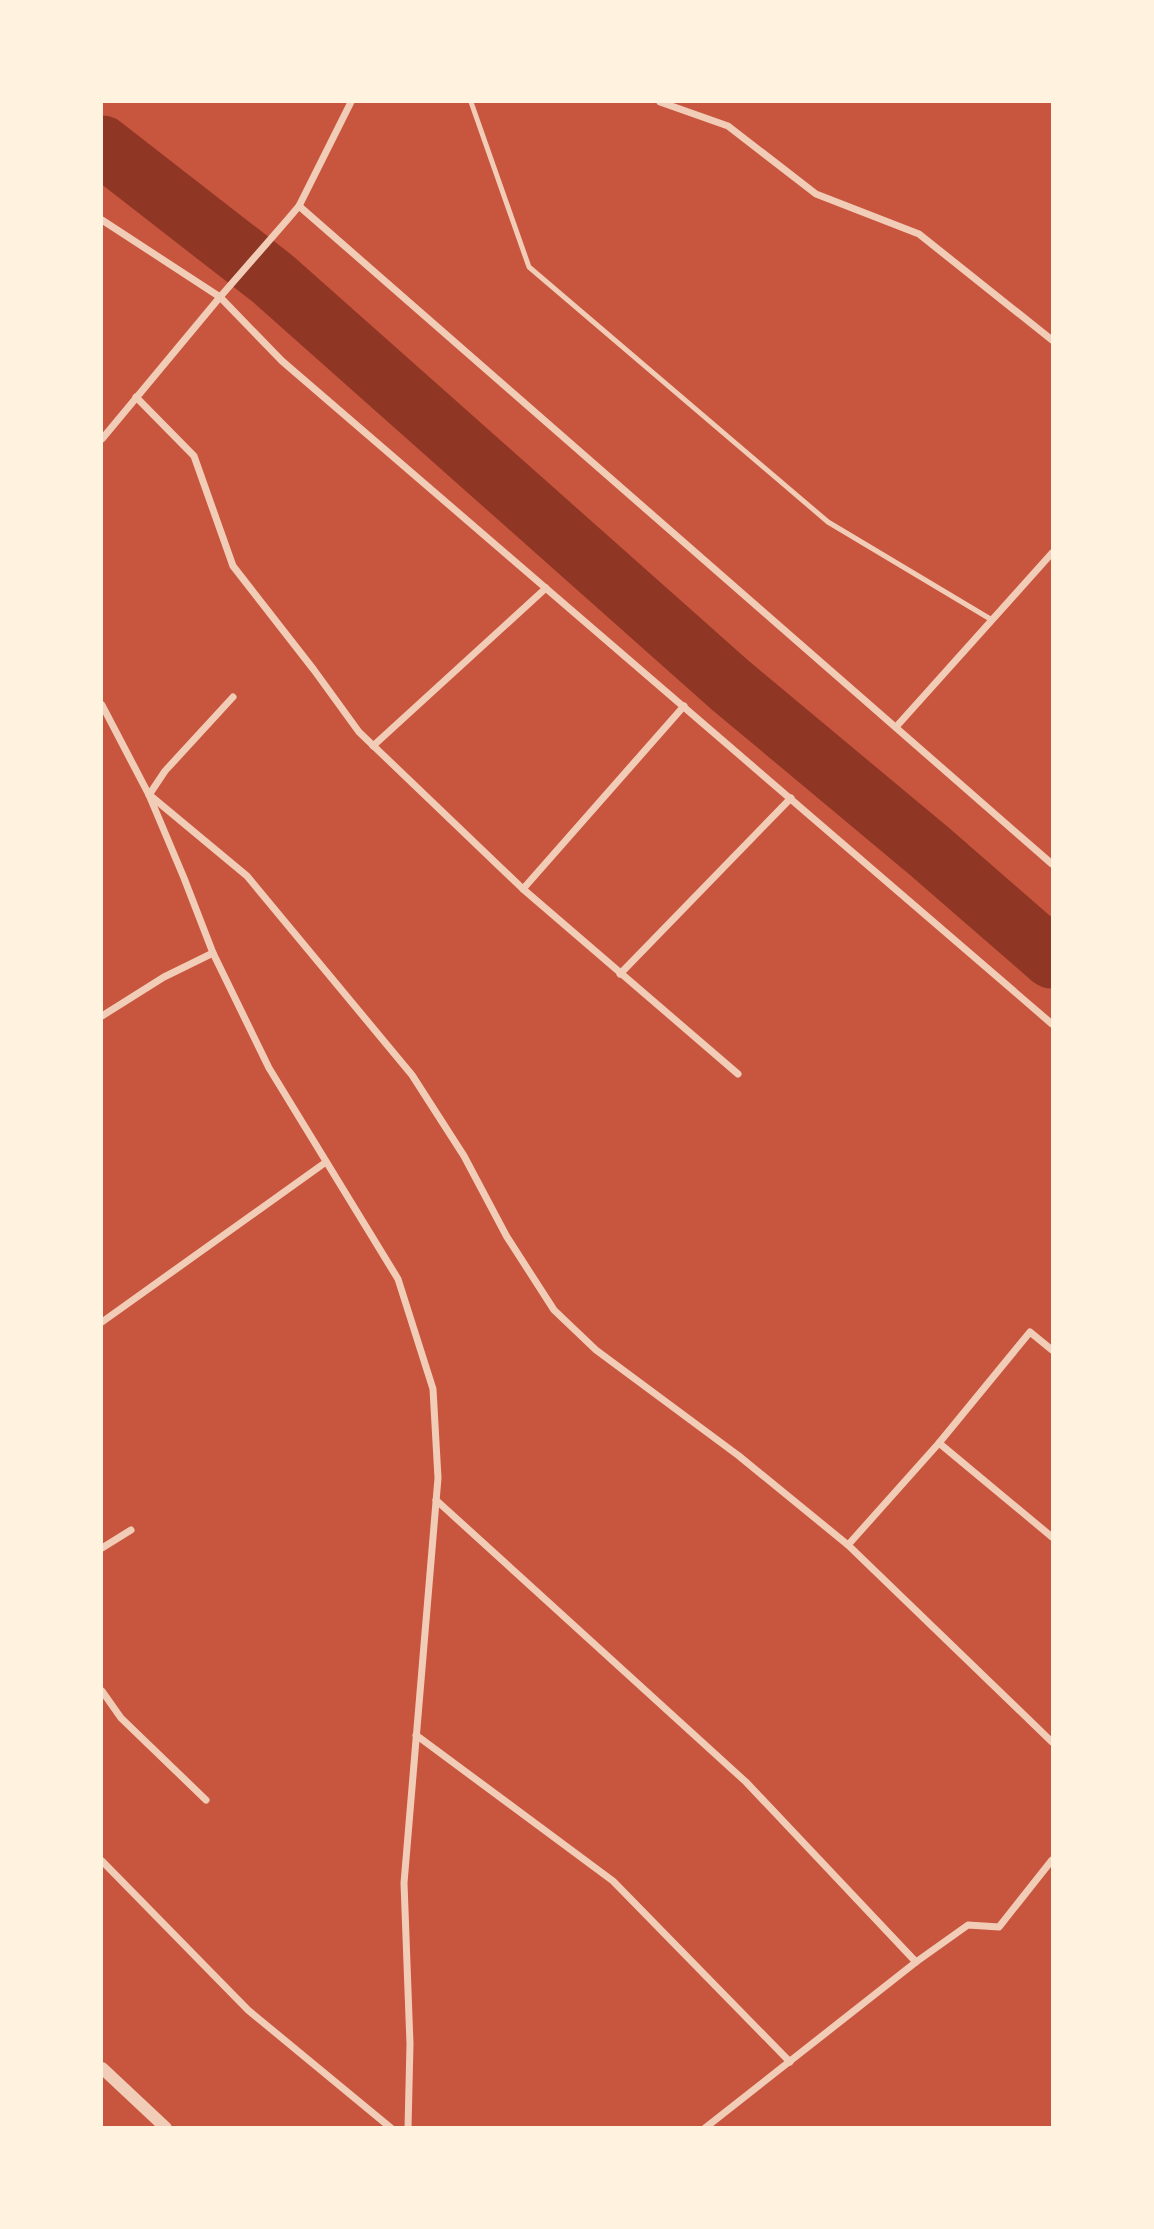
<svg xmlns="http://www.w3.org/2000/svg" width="1154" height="2229" viewBox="0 0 1154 2229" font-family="Rubik,sans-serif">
<rect width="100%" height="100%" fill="#c8553d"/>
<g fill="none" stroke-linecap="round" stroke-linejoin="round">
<polyline stroke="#8f3625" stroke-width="61" points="102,146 273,279 730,685 929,851 1052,958"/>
<polyline stroke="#f1ccb7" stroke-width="5" points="471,102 529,267 828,522 992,620"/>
<g stroke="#f1ccb7" stroke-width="7">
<polyline points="660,102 728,126 816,194 919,234 1052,340"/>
<polyline points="299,206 1052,864"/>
<polyline points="102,220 220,297 282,361 1052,1024"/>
<polyline points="136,397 194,456 233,566 314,670 359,732 523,889 738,1074"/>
<polyline points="102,439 220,297 288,219 299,206 351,102"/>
<polyline points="102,705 149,795 184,878 213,953 269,1068 398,1279 433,1389 438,1478 404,1883 410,2044 408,2128"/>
<polyline points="896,727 1052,553"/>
<polyline points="373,746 546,588"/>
<polyline points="149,795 165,771 233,697"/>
<polyline points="152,797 247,876 412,1075 464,1156 507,1237 554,1310 596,1350 739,1456 848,1545 1052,1742"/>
<polyline points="523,889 684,706"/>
<polyline points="620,974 791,798"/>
<polyline points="102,1016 164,977 213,953"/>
<polyline points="102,1322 326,1162"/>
<polyline points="939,1443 1052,1537"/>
<polyline points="436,1500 746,1782 916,1962"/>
<polyline points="848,1545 939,1443 1030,1332 1052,1350"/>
<polyline points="102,1548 131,1530"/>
<polyline points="102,1691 121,1718 206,1800"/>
<polyline points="416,1735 613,1881 790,2062"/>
<polyline points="102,1861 248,2010 391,2128"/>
<polyline points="705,2128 916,1962 968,1925 999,1927 1052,1860"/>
</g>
<polyline stroke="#f1ccb7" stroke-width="12" points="102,2068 166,2128"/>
</g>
<rect width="1154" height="2229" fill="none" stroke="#fff3e0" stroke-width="206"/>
</svg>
